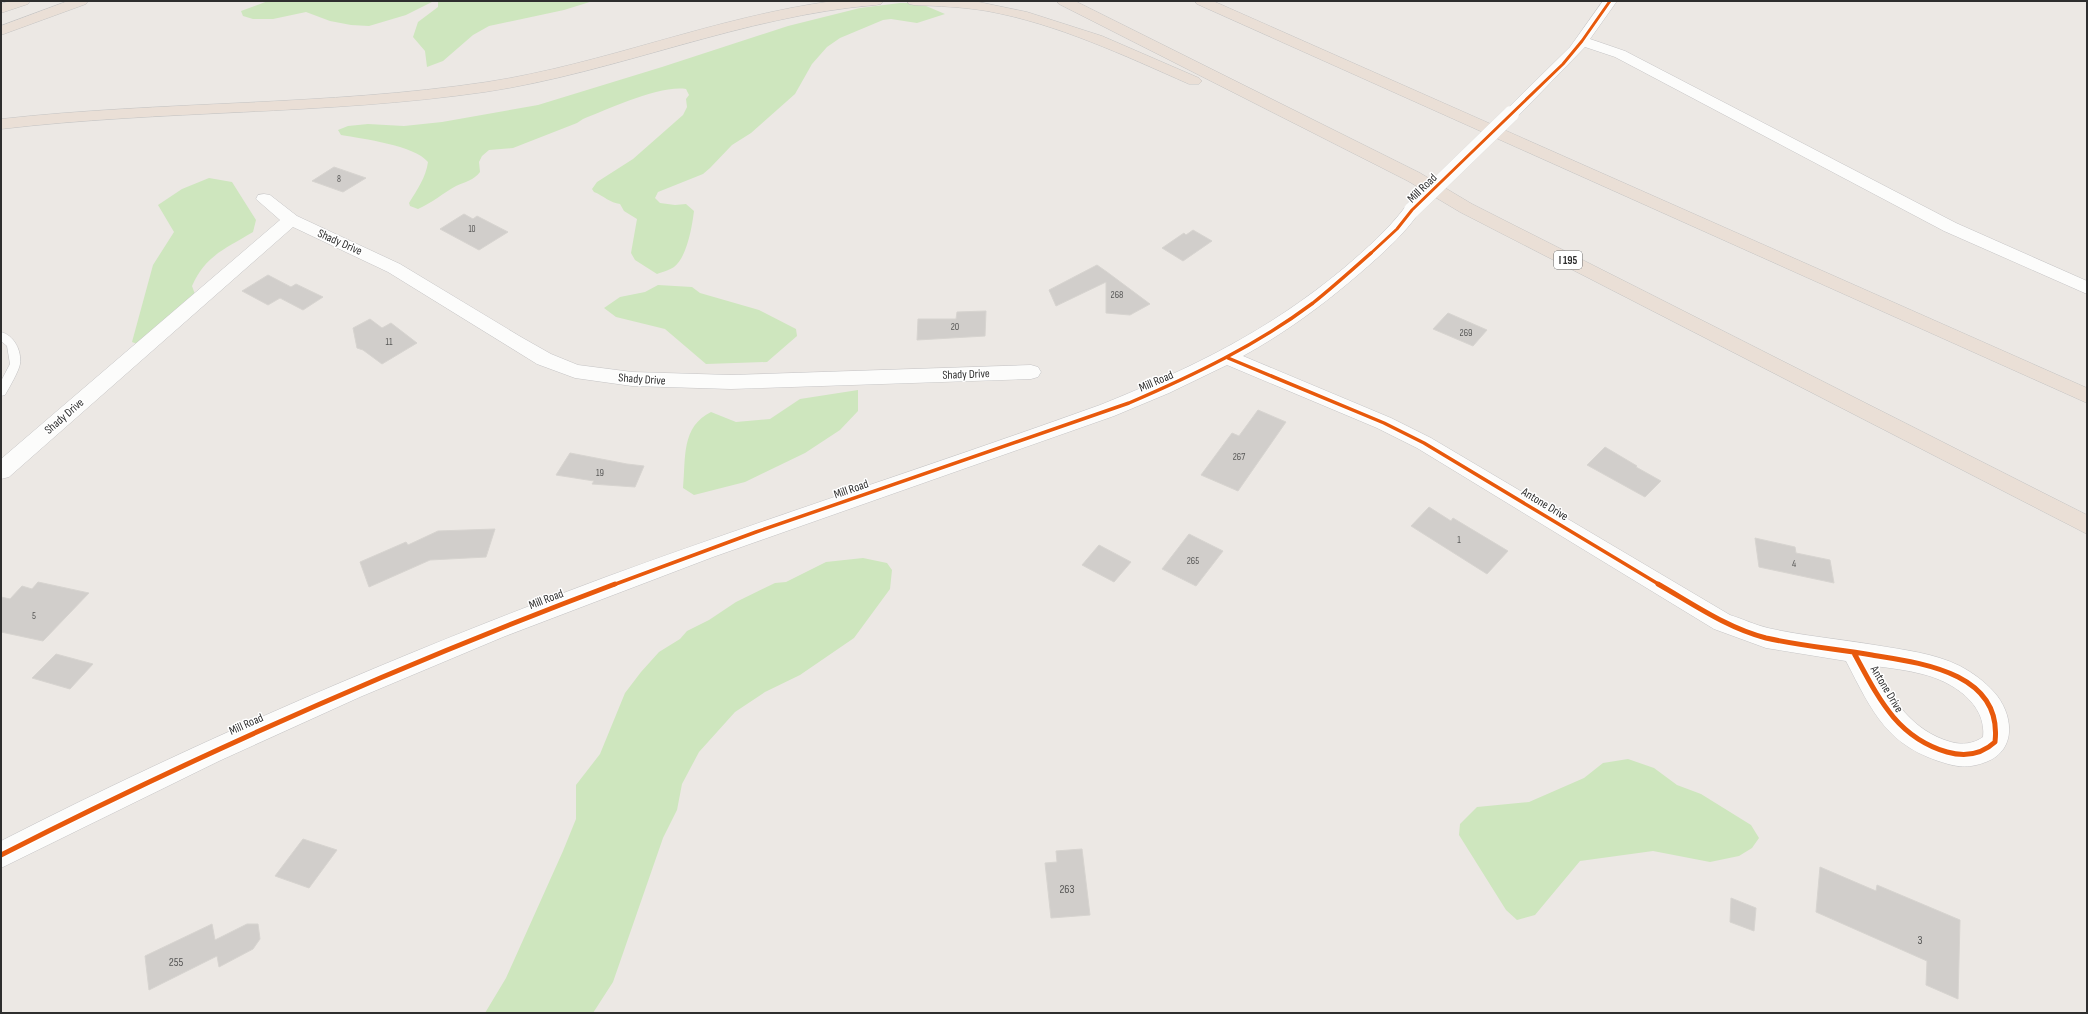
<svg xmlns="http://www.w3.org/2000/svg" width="2088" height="1014" viewBox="0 0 2088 1014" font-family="'Sofia Sans Condensed',sans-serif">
<rect width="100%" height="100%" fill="#ece8e4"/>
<g fill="#cee6be">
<polygon points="268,1 434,1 406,15 369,26 351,25 330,21 306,12 273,19 253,19 243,16 241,11"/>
<polygon points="438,1 593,1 564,10 489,26 473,35 443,61 427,67 425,51 413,37 418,22 438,7"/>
<path d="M900,3H919L945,14L917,23L891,19L883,20L840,38L827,47L812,64L795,94L751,133L732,145L710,168L703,174L658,192L655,198L660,203L675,205L686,204L694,211C692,227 687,257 674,267C670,270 662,272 657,274L635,260L631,253L637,219L624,211L620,204C610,203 604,196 594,192L592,189L597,182L633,159L683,115L687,107L686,99L689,95L686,89C659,85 609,109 583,119L577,123L513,148L489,150L482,156L479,162L480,172C474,180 465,182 456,186C443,193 432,203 418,209L410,206L409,203C417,190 426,177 428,162C414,145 363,139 341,135L338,130L348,126L368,124L404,126L442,122L538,105L662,67L788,26L860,8Z"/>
<path d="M209,178L232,182L256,220L253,232C225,249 206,255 192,286L197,300L140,345L132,342L153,265L174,232L158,205L182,189Z"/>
<polygon points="658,285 692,287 700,293 759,310 796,329 797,336 767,362 706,364 665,329 616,317 604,308 620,297 645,292"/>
<path d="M858,390V411L840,430L805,453L745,482L694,495L683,488C686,457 681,427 711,412L736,422L770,419L800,399Z"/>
<polygon points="863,558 887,563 892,570 890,589 854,638 800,675 765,692 735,712 699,752 682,784 677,810 663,838 613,982 593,1013 485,1013 506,978 563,851 576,819 576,785 600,754 625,693 641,672 659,652 680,639 687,631 709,620 736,602 775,583 786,582 826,562"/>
<polygon points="1628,759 1654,768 1677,785 1701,794 1751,825 1759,838 1752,848 1739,856 1710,862 1653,851 1580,861 1535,915 1517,920 1506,910 1459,835 1460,824 1477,807 1529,802 1584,778 1603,763"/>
</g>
<g fill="#d1cecb" stroke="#d7d4d0">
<polygon points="334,167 366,178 343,192 312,181"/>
<polygon points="464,214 473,219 477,216 508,232 479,250 440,229"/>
<polygon points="1193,230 1212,241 1183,261 1162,248 1184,233 1186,235"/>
<polygon points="1097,265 1107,272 1150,304 1130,315 1106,313 1106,282 1056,306 1049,290"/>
<polygon points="268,275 291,287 296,284 323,297 303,310 280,298 268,305 242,291"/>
<polygon points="986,311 985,336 917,340 918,319 956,319 957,312"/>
<polygon points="1448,313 1487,330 1473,346 1433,329"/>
<polygon points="370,319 382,328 391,323 417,343 382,364 363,350 357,348 353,328"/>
<polygon points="1258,410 1286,422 1238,491 1201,475 1232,433 1239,436"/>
<polygon points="1605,447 1637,466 1636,467 1661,481 1645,497 1587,465"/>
<polygon points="570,453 627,464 644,466 635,487 592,484 594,481 556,475"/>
<polygon points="1429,507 1451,521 1453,518 1508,551 1487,574 1411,526"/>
<polygon points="495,529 486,557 430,560 369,587 360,562 406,542 408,545 438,531"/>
<polygon points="1189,534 1223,551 1196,586 1162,569"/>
<polygon points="1755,538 1795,547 1796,553 1830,560 1834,583 1759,567"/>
<polygon points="1099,545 1131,562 1114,582 1082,565"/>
<polygon points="38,582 89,593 43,641 1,632 1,597 10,599 22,586 32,589"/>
<polygon points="56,654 93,664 70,689 32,678"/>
<polygon points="303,839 337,850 309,888 275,876"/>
<polygon points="1082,849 1090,915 1051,918 1045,863 1057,862 1056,851"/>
<polygon points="1820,867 1876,891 1877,885 1960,920 1958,999 1926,985 1927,961 1816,912"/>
<polygon points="1731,898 1756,908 1754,931 1730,922"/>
<polygon points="212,924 215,940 247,924 258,924 260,939 253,949 219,967 217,956 149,990 145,956"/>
</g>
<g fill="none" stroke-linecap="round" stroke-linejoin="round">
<g stroke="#c5c4c5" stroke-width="1">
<path id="service" d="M1,332C14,335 22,351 20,364C19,371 9,388 5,395L1,396V381L10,364L7,346L1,341Z"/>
</g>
<g stroke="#c5c4c5" stroke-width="1">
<g id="minor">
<polygon points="1603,1 1617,1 1590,39 1625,51 1956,223 2087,281 2087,294 1944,231 1615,57 1585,47 1517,117 1505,117 1503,114 1505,111 1570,47"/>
<polygon points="264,194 270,195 297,216 400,264 521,337 551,354 578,365 632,372 731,375 1031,365 1038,367 1041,372 1038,377 1031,379 731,389 632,386 575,378 537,364 388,272 293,227 9,477 1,479 1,459 280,220 256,199 258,195"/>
<path d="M1412,205L1418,206L1421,210C1404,235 1382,254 1359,274C1323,305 1285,333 1243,356L1391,418L1431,438L1730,615C1743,619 1755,625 1768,628C1803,636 1840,639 1875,645C1904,650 1934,653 1960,666C1973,673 1984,681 1994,692C2013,713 2018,750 1986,762C1973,767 1962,768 1948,764C1887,747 1873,713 1846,661L1766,648L1714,629L1417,448L1377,428L1227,365L1169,393L1114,416L713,557L503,637L360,697L219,761L1,868V841C197,741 399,654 606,577C770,517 936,464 1100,405C1192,368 1267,332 1344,268C1366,249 1388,230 1406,206ZM1874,666C1890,668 1907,670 1922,674C1952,681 1987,704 1983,737C1973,744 1962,745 1951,742C1912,731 1892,699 1874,666Z"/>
</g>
</g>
<g stroke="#c6c5c4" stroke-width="1">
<g id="motorway">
<polygon points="10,1 30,1 28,4 1,13 1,4"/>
<polygon points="68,1 88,1 86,4 1,35 1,26"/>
<path d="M833,1H883L881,4L876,5C742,16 618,72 485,92C325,115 162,110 1,129V119C162,101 326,106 487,82C604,64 715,17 833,1Z"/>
<path d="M907,1H974L1027,12L1102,36L1199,78L1202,81L1199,84H1189C1123,55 1058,24 987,11C963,7 938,6 914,5L909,4Z"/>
<polygon points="1057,1 1075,1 1420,173 1472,204 2087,515 2087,534 1460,212 1408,181 1059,4"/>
<polygon points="1195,1 1213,1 2087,388 2087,403 1197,4"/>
</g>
</g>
<use href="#service" fill="#fcfcfb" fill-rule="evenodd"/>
<use href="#minor" fill="#fcfcfb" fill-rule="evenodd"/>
<use href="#motorway" fill="#eadfd6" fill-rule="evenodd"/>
<g stroke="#c5c4c5" stroke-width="16" stroke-linecap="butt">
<polyline id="minor-bridge" points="1412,210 1511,114"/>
</g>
<use href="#minor-bridge" stroke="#fcfcfb" stroke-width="16"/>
<g stroke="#fff" stroke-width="5">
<polyline id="cycleway-far2" points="1370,254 1397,229 1412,210 1563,64 1582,41 1610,1"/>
</g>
<g stroke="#fff" stroke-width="6">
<g id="cycleway-far1">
<polyline points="1228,358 1384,423 1424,443 1660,585"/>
<path d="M613,585L756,532L1129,403C1194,375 1257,345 1313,303C1333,287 1352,270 1371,253"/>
</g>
</g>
<g stroke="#fff" stroke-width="8">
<g id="cycleway">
<path d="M1658,584C1693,604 1727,628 1766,638C1801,646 1837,649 1872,655C1922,663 2003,673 1995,742C1981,755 1965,757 1947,752C1896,737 1878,697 1854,653"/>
<path d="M1,855C201,753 405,663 615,584"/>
</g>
</g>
<use href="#cycleway-far2" stroke="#e8590c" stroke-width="3"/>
<use href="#cycleway-far1" stroke="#e8590c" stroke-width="3.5"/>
<use href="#cycleway" stroke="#e8590c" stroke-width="5"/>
</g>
<g text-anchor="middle" stroke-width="3" stroke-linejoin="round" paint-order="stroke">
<g font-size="9" fill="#585857">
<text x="339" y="182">8</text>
<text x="472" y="232">10</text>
</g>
<g font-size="10" fill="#585857">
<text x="1117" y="298">268</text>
<text x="955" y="330">20</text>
<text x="1466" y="336">269</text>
<text x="389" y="345">11</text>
<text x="1239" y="460">267</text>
<text x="600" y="476">19</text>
<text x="1459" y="543">1</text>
<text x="1193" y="564">265</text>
<text x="1794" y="567">4</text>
<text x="34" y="619">5</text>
</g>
<rect fill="#fff" stroke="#6d6d6d" stroke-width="1" x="1554" y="251" width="28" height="18" rx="3"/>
<g font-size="11" font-weight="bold" fill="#2e2e2e">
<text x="1568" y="264">I 195</text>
</g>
<g font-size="12" fill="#2e2e2e" stroke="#fff">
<text transform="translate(1422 188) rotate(-44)" y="4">Mill Road</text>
<text transform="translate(340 242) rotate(24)" y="4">Shady Drive</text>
<text transform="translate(966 374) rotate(-2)" y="4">Shady Drive</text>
<text transform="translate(642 379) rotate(4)" y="4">Shady Drive</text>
<text transform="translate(1156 381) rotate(-23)" y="4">Mill Road</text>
<text transform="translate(64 416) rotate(-41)" y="4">Shady Drive</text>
<text transform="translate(851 489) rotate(-19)" y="4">Mill Road</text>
<text transform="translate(1545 504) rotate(31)" y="4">Antone Drive</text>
<text transform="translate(546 599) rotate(-21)" y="4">Mill Road</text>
<text transform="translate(1887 689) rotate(59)" y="4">Antone Drive</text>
<text transform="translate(246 724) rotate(-24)" y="4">Mill Road</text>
</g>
<g font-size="12" fill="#585857">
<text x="1067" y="893">263</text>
<text x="1920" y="944">3</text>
<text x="176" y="966">255</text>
</g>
</g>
<rect width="2088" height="1014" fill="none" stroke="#2e2e2e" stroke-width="4"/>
</svg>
